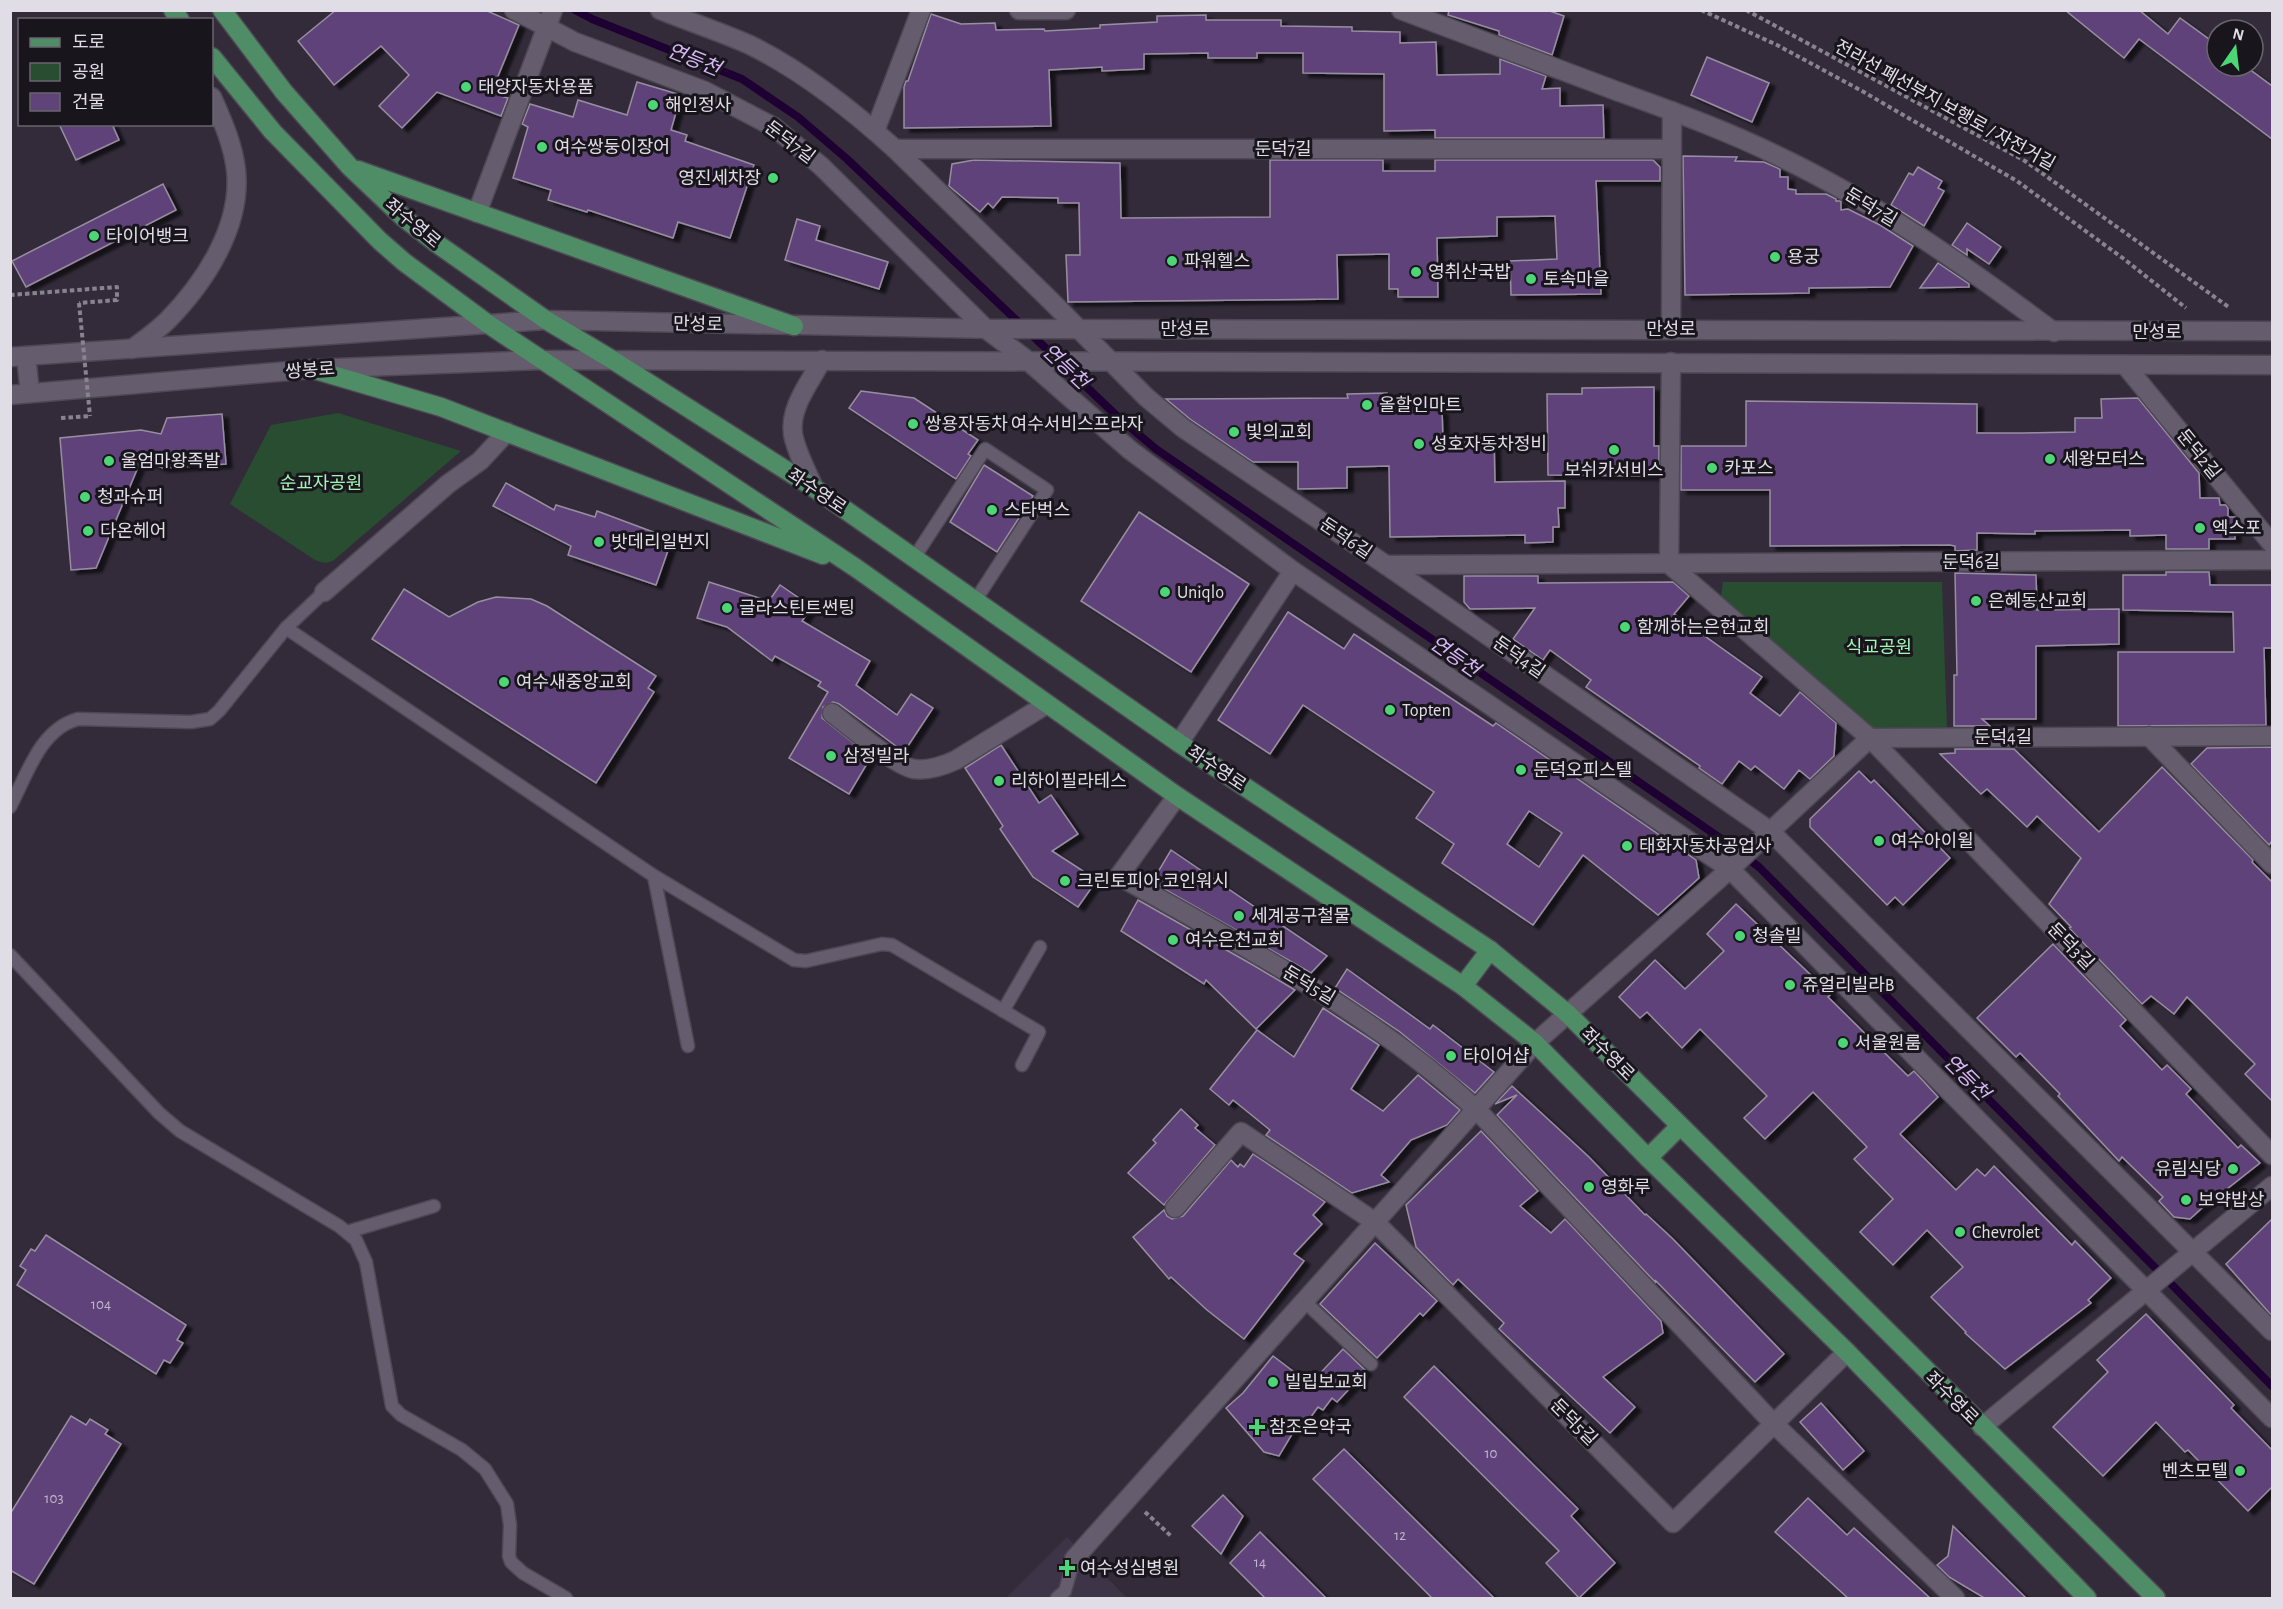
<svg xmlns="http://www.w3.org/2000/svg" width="2283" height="1609" viewBox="0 0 2283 1609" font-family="'Alegreya Sans','Noto Sans KR',sans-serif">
<defs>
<filter id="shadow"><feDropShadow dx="6" dy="4" stdDeviation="1.5" flood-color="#0009"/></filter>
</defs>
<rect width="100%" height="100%" fill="#332b3a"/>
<polygon fill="#3e3448" points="1067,1537 1127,1598 1006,1598"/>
<g fill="#294d31">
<path d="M338,413L461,451L334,560C327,564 323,563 315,560L230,504L271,425Z"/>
<polygon points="1723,582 1942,582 1947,728 1874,729 1721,596"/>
</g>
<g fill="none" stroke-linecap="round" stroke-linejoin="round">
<polyline stroke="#1e0132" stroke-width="8" points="575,10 592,19 742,79 798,117 847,159 1118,417 1156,449 1723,840 1759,867 2272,1386"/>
</g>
<g fill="#5f4379" stroke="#978fa1" stroke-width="1.5" fill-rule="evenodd" filter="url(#shadow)">
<polygon points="336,10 485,10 519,25 496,81 504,84 500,96 508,98 501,116 437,92 402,128 379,106 409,75 381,46 334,85 298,41"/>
<polygon points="1449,10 1547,10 1564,16 1552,55 1499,35 1499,31 1448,15"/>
<polygon points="2065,10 2139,10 2168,34 2180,18 2217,45 2217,66 2245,66 2272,86 2272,139 2139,39 2124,58"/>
<polygon points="931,14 961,24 995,23 996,30 1044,29 1045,31 1100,28 1100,25 1157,22 1157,16 1206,15 1206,20 1281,20 1281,26 1352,27 1352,31 1400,32 1400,43 1436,42 1437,75 1500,74 1500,59 1546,76 1542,89 1560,88 1560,106 1603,105 1604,138 1435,138 1435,130 1384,131 1384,74 1303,73 1303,53 1257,53 1257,58 1208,58 1208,53 1144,54 1144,69 1102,71 1102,67 1049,70 1051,126 904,128 904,87 906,81 908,81"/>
<polygon points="1707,57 1769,83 1752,122 1691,95"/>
<polygon points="637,82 681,95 671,130 687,135 685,141 754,165 730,238 678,222 673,238 588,210 587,212 548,200 551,190 513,178 528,127 522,124 530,104 573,117 578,100 627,115"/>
<polygon points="59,124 112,124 119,140 76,160"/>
<polygon points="1683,156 1737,157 1735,161 1764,162 1780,169 1780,177 1788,177 1788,189 1796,190 1796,194 1826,194 1836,199 1836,201 1841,201 1841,210 1848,209 1880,225 1913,246 1890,287 1809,288 1809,293 1685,295"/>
<polygon points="974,160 1120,163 1121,218 1270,217 1270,160 1383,160 1383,171 1435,171 1435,160 1653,160 1660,167 1660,181 1596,181 1601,294 1511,295 1510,261 1557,259 1555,216 1497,217 1497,236 1437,238 1438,297 1398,297 1398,289 1389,289 1389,254 1337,255 1338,299 1068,302 1066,255 1080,255 1079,203 1058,203 1058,198 1002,197 993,208 988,203 980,212 949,186 952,164"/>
<polygon points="1918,167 1942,181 1938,188 1944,191 1924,226 1891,205 1909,173 1913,175"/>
<polygon points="163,184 176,210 26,287 12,261"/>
<polygon points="797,219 820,226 816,240 888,262 879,289 785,260"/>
<polygon points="1967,223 2001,247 1989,264 1967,249 1967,255 1952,245"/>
<polygon points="1938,263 1969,284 1969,287 1920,288"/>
<polygon points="1654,387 1654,446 1659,446 1659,476 1548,475 1547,394 1582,394 1582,388"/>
<polygon points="861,391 914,398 978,440 968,454 971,456 956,479 849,408"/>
<polygon points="1387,393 1387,412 1442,410 1443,439 1494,438 1495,482 1565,481 1565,508 1558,508 1559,527 1553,527 1553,542 1525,543 1525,535 1390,537 1389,466 1347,467 1347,488 1298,489 1298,462 1253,462 1190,419 1166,399 1348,398 1347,394"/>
<polygon points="2138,398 2199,473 2200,498 2219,498 2220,505 2226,505 2228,508 2228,517 2235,517 2235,539 2209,539 2209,549 2166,549 2166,535 2130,536 2130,530 2035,531 2035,534 1977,533 1977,550 1955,551 1955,546 1950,545 1770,546 1770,490 1681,490 1681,446 1746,446 1746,401 1977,404 1977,433 2024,433 2075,432 2075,418 2102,418 2101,399"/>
<polygon points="222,414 226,464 163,468 141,460 96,568 71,570 60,438 141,430 161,434 167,418"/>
<polygon points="984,465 1033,496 997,552 950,522"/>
<polygon points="506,483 554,510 556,505 595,517 597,511 672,539 656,585 568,555 571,546 493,506"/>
<polygon points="1139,512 1249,584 1191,672 1081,601"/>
<polygon points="2166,572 2209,572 2210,585 2272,585 2272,648 2264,648 2266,725 2118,726 2118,652 2234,652 2233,612 2123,610 2123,575 2166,575"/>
<polygon points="1955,573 2036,575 2037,610 2119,609 2119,644 2036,646 2036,719 1982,719 1990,726 1954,726 1954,675 1957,675"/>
<polygon points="1464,576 1538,576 1538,583 1673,582 1689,596 1674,614 1762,677 1750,693 1780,716 1800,692 1836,723 1834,756 1810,779 1799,770 1784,789 1755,766 1751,770 1739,761 1722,784 1699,768 1700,766 1586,687 1591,680 1550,650 1543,660 1513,639 1535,608 1470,609 1464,602"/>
<polygon points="709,582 769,601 780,585 812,607 802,621 870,661 856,685 897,715 911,694 933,708 904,752 839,704 833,702 823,707 822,718 871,757 849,794 789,758 828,692 818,686 821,682 775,656 772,661 727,627 697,618"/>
<polygon points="404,589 449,617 478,602 496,597 531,599 547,606 656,676 648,688 654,692 596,783 372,639"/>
<path d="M1288,612L1344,649L1354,634L1493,726L1496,723L1696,860L1699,878L1658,915L1583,855L1533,925L1442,863L1454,844L1416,818L1434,792L1303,705L1270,754L1218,720ZM1529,811L1562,833L1539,867L1507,844Z"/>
<polygon points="1001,745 1039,803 1051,795 1078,834 1052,851 1097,880 1078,907 1033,877 1000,829 1003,826 965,768"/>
<polygon points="2272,747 2272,841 2269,845 2191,764 2207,748"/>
<polygon points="1955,749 2014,749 2099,832 2162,767 2253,860 2252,862 2272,882 2272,1101 2245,1074 2255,1064 2187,997 2174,1014 2151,996 2142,1004 2069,928 2071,927 2049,904 2081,858 2037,816 2027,827 1987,789 1981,794 1940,754 1955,753"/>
<polygon points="1859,771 1871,783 1874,780 1950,858 1903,905 1895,897 1887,905 1810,827 1810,819"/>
<polygon points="1171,850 1327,956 1311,973 1152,882"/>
<polygon points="1138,900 1253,965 1295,990 1256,1029 1206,980 1204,984 1121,931"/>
<polygon points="1736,904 1831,994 1828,997 1908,1076 1914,1071 1938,1097 1900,1134 1956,1190 1977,1169 1985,1176 1994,1166 2072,1245 2075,1241 2111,1278 2088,1300 2091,1303 2005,1369 1965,1333 1966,1332 1931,1297 1963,1267 1927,1230 1893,1265 1860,1232 1893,1199 1854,1159 1867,1147 1813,1092 1765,1139 1744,1118 1767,1096 1700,1029 1682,1048 1647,1012 1640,1018 1619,997 1655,960 1685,989 1724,951 1707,934"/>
<polygon points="2053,944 2126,1020 2120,1026 2162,1070 2167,1065 2191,1089 2186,1094 2238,1148 2241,1145 2260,1163 2223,1192 2222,1190 2190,1219 2174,1217 2159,1201 2163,1197 2122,1157 2119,1161 2058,1096 2060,1094 2020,1053 2016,1057 1977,1018"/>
<polygon points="1347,969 1430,1029 1433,1025 1494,1072 1475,1093 1400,1032 1335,988"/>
<polygon points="1323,1008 1379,1045 1351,1089 1383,1111 1418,1075 1460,1110 1447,1125 1411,1140 1381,1175 1389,1182 1352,1193 1266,1135 1270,1130 1233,1100 1229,1105 1210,1089 1257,1030 1294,1057"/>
<polygon points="1512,1086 1589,1157 1645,1215 1646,1214 1673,1239 1784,1354 1755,1382 1655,1280 1656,1283 1497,1115 1517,1095 1495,1104"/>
<polygon points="1181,1109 1198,1125 1195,1128 1215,1145 1164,1205 1128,1173 1156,1143 1153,1140"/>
<polygon points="1481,1131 1538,1191 1520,1206 1551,1233 1565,1219 1661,1321 1663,1333 1603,1377 1635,1407 1610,1433 1499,1329 1504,1323 1458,1279 1453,1285 1416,1247 1406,1205"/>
<polygon points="1253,1154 1325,1202 1313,1215 1322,1224 1294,1254 1304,1261 1244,1339 1207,1310 1171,1277 1169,1279 1133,1237 1164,1210 1167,1216 1172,1219 1183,1216 1231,1160 1238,1167 1240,1164 1244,1167"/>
<polygon points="2272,1219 2272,1316 2226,1264"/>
<polygon points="46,1235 186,1325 177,1340 183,1343 170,1363 164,1360 156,1374 17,1285 26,1270 20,1266 31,1249 35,1251"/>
<polygon points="1375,1243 1437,1301 1423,1316 1420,1313 1377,1358 1320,1304"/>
<polygon points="2146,1314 2234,1405 2231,1408 2272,1450 2272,1487 2248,1511 2188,1450 2185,1452 2156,1422 2103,1476 2053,1427 2108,1372 2097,1360"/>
<polygon points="1343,1349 1366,1371 1337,1402 1332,1398 1323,1410 1318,1407 1303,1428 1298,1424 1279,1456 1264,1452 1226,1408 1243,1393 1273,1356 1310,1384"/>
<polygon points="1434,1366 1578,1509 1571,1516 1615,1563 1579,1598 1546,1563 1559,1551 1404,1397"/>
<polygon points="1821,1403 1864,1451 1843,1470 1800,1422"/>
<polygon points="71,1416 86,1425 90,1419 108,1430 105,1434 121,1444 34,1584 10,1570 10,1514"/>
<polygon points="1344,1449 1495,1599 1433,1599 1313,1479"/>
<polygon points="1223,1495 1243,1516 1221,1554 1192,1526"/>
<polygon points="1808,1498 1847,1535 1854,1528 1931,1599 1849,1599 1775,1532"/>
<polygon points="1953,1526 2027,1599 1986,1599 1949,1577 1937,1565 1948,1556"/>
<polygon points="1260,1532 1327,1599 1266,1599 1230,1563"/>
</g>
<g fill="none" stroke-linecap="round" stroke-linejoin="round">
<g stroke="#4e4854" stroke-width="15">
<g id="service">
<polyline points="914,558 985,449 1047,490 975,601"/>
<polyline points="286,628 654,876 688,1046"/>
<path d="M10,807C27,775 40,729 78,719L191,722L210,719L219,711L286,628L324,592"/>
<polyline points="654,876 794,960 806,961 882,944 892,945 1039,1032 1022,1065"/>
<polyline points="10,955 159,1113 180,1131 339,1226 356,1240 366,1262 392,1406 401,1415 462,1450 485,1469 507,1504 510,1525 509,1556 511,1562 523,1573 566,1598"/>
<polyline points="1003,1011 1040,947"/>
<polyline points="347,1232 434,1206"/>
<polyline points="1304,1301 1371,1364"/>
<polyline points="1057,1598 1065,1591 1074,1559"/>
</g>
</g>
<g stroke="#4e4854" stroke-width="21">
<g id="minor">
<polyline points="514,10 575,42 705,91 774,127 821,166 986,329 1027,360 1130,450 1293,571 1730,869 2272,1418"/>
<path d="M660,10C690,22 721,32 750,45C803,71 852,110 895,149L1051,301L1146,397L1183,428L1386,565L1770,831L2272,1331"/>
<polyline points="1019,10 1066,10"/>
<path d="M1401,10C1472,37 1543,63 1614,90C1669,110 1726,130 1778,156C1877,203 1967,267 2054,332"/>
<polyline points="875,131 921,10"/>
<polyline points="895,149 1671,149"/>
<polyline points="477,213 553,10"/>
<polyline points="1671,329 1672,111"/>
<polyline points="1671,362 1669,564 1870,738 2272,1155"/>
<polyline points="2125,365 2272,544"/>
<polyline points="1386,565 2272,560"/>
<polyline points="324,592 448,484 480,461 507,432"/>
<path d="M832,713C848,725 897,767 914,769C929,771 943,766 956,760L1047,704"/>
<polyline points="2149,736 2272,864"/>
<polyline points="1179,743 1293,571"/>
<path d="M1177,796L1119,876C1243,946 1371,1012 1476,1109L1774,1424L1955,1598"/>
<polyline points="1175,1208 1241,1132 1375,1222 1673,1523 1847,1352"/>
<polyline points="1982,1427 2272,1186"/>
<polyline points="1074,1559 1535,1043 1730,869 1870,738 2272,736"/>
</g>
</g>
<g stroke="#4e4854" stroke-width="21">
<g id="tertiary">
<path d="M132,349C144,340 157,331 168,320C205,282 242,226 236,170C233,144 222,120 212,97"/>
<polyline points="26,356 30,393"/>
<polyline points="10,357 546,320 994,329 2272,331"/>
<polyline points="10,395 312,369 541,360 2272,365"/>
<path d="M814,488C807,471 796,452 793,434C789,408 810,382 822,360"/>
</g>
</g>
<g stroke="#4e4854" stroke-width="21">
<g id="primary">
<polyline points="173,10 180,20"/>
<polyline points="222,10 284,92 350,167 404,218 436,243 546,320 611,359 814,488 1179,743 1490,950 1568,1014 2156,1598"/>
<polyline points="212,57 273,132 380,241 404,262 488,324 856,568 1177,796 1463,986 1535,1043 1648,1158 1847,1352 2087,1598"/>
<polyline points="358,170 794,326"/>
<polyline points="312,369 441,407 823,555"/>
<polyline points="1463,986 1490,950"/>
<polyline points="1648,1158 1679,1127"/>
</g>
</g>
<g stroke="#89828f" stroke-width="4" stroke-dasharray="4.5 3" stroke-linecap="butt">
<polyline points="1701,10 1777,45 1862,91 2017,181 2124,259 2186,308"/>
<polyline points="1746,10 2025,161 2230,308"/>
<polyline points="10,295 117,287 117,300 79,303"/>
<polyline points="61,418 90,416"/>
<polyline points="1145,1512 1171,1536"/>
</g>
<use href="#service" stroke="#655d6e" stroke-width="12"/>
<use href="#minor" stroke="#655d6e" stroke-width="18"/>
<use href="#tertiary" stroke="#655d6e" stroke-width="18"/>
<use href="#primary" stroke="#4f8d66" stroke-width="18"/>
<polyline stroke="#89828f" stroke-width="4" stroke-dasharray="4.5 3" stroke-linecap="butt" points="79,303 90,416"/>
</g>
<g fill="#4dd676" stroke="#19151c" stroke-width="2">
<circle cx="466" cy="87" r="6"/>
<circle cx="653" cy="105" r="6"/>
<circle cx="542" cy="147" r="6"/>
<circle cx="773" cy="178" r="6"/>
<circle cx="94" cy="236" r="6"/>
<circle cx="1775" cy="257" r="6"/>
<circle cx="1172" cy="261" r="6"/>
<circle cx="1416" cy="272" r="6"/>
<circle cx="1531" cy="279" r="6"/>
<circle cx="1367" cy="405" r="6"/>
<circle cx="913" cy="424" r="6"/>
<circle cx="1234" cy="432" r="6"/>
<circle cx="1419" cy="444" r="6"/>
<circle cx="1614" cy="450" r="6"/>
<circle cx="2050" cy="459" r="6"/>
<circle cx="109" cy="461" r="6"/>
<circle cx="1712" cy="468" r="6"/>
<circle cx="85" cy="497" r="6"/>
<circle cx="992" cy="510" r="6"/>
<circle cx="2200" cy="528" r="6"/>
<circle cx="88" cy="531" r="6"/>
<circle cx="599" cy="542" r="6"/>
<circle cx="1165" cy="592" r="6"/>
<circle cx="1976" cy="601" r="6"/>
<circle cx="727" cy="608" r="6"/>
<circle cx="1625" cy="627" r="6"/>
<circle cx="504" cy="682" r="6"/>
<circle cx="1390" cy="710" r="6"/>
<circle cx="831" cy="756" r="6"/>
<circle cx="1521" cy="770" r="6"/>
<circle cx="999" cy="781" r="6"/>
<circle cx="1879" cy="841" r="6"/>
<circle cx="1627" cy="846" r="6"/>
<circle cx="1065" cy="881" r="6"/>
<circle cx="1239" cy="916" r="6"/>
<circle cx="1740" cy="936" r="6"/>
<circle cx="1173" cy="940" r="6"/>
<circle cx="1790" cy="985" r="6"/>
<circle cx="1843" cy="1043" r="6"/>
<circle cx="1451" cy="1056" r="6"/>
<circle cx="2233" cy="1169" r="6"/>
<circle cx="1589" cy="1187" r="6"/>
<circle cx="2186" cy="1200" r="6"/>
<circle cx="1960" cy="1232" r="6"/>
<circle cx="1273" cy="1382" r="6"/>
<path d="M1254 1418h6v6h6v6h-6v6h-6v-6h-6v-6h6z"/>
<circle cx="2240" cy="1471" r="6"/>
<path d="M1064 1559h6v6h6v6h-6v6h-6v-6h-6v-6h6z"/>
</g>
<g text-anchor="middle" stroke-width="6" stroke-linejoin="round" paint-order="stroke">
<g font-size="15" fill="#c0b6cc">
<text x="101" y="1309">104</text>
<text x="1491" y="1458">10</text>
<text x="54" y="1503">103</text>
<text x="1400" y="1540">12</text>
<text x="1260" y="1567">14</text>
</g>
<g font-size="18" fill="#e1dde7" stroke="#19151c" text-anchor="start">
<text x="478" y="93">태양자동차용품</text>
<text x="665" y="111">해인정사</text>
<text x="554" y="153">여수쌍둥이장어</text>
<text x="761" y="184" text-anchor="end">영진세차장</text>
<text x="106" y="242">타이어뱅크</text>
<text x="1787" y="263">용궁</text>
<text x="1184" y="267">파워헬스</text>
<text x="1428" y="278">영취산국밥</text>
<text x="1543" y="285">토속마을</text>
<text x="1379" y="411">올할인마트</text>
<text x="925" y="430">쌍용자동차 여수서비스프라자</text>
<text x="1246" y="438">빛의교회</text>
<text x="1431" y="450">성호자동차정비</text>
<text x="2062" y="465">세왕모터스</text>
<text x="121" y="467">울엄마왕족발</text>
<text x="1724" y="474">카포스</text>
<text x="1614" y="476" text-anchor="middle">보쉬카서비스</text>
<text x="97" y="503">청과슈퍼</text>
<text x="1004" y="516">스타벅스</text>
<text x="2212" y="534">엑스포</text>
<text x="100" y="537">다온헤어</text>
<text x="611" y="548">밧데리일번지</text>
<text x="1177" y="598">Uniqlo</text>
<text x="1988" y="607">은혜동산교회</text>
<text x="739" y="614">글라스틴트썬팅</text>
<text x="1637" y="633">함께하는은현교회</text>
<text x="516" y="688">여수새중앙교회</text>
<text x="1402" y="716">Topten</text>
<text x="843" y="762">삼정빌라</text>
<text x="1533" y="776">둔덕오피스텔</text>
<text x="1011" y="787">리하이필라테스</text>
<text x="1891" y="847">여수아이윌</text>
<text x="1639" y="852">태화자동차공업사</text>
<text x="1077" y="887">크린토피아 코인워시</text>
<text x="1251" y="922">세계공구철물</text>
<text x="1752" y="942">청솔빌</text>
<text x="1185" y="946">여수은천교회</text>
<text x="1802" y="991">쥬얼리빌라B</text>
<text x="1855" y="1049">서울원룸</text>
<text x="1463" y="1062">타이어샵</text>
<text x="2221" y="1175" text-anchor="end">유림식당</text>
<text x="1601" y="1193">영화루</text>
<text x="2198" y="1206">보약밥상</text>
<text x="1972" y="1238">Chevrolet</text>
<text x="1285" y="1388">빌립보교회</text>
<text x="1269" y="1433">참조은약국</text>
<text x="2228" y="1477" text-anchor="end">벤츠모텔</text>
<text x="1080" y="1574">여수성심병원</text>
</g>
<g font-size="18" fill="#e1dde7" stroke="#19151c">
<text transform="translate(1945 105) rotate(29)" y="6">전라선 폐선부지 보행로 / 자전거길</text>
<text transform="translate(790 142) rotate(37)" y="6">둔덕7길</text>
<text x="1283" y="155">둔덕7길</text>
<text transform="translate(1871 207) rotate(31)" y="6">둔덕7길</text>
<text transform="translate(413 223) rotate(40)" y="6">좌수영로</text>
<text transform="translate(698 324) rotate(1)" y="6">만성로</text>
<text x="1185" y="335">만성로</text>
<text x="1671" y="335">만성로</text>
<text x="2157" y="338">만성로</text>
<text transform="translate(310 370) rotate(-4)" y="6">쌍봉로</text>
<text transform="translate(2199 454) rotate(51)" y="6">둔덕2길</text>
<text transform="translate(817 491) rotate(34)" y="6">좌수영로</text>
<text transform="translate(1346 538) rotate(34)" y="6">둔덕6길</text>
<text x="1971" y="568">둔덕6길</text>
<text transform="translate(1519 657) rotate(35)" y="6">둔덕4길</text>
<text x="2003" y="743">둔덕4길</text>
<text transform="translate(1217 768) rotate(34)" y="6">좌수영로</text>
<text transform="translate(2071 946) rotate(46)" y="6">둔덕3길</text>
<text transform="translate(1309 985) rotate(31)" y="6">둔덕5길</text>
<text transform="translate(1608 1054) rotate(45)" y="6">좌수영로</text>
<text transform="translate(1952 1398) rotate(45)" y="6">좌수영로</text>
<text transform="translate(1574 1422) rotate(45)" y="6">둔덕5길</text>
</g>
<g font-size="18" fill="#a3f6b4" stroke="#19151c">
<text x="321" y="489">순교자공원</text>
<text x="1879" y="653">식교공원</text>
</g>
<g font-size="20" font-style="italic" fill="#d8b7f9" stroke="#19151c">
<text transform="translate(694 59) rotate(22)" y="7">연등천</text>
<text transform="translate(1066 366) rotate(43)" y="7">연등천</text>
<text transform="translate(1455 656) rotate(35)" y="7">연등천</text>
<text transform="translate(1967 1077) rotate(45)" y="7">연등천</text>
</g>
</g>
<rect width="2283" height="1609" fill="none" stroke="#e1dde7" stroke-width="24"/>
<rect x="18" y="18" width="195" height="108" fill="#19151c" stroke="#69656d" stroke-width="1.5"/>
<rect x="30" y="38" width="30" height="9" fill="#4f8d66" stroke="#69656d" stroke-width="1.5"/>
<text x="72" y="48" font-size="18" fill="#e1dde7">도로</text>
<rect x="30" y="63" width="30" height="18" fill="#294d31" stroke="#69656d" stroke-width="1.5"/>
<text x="72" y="78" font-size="18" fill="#e1dde7">공원</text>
<rect x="30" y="93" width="30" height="18" fill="#5f4379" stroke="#69656d" stroke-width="1.5"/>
<text x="72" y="108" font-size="18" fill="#e1dde7">건물</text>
<g transform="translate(2235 48) rotate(14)"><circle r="28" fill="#19151c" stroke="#69656d" stroke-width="1.5"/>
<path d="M0-4.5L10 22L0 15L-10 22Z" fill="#4dd676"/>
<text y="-9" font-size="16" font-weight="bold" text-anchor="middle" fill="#e1dde7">N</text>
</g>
</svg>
